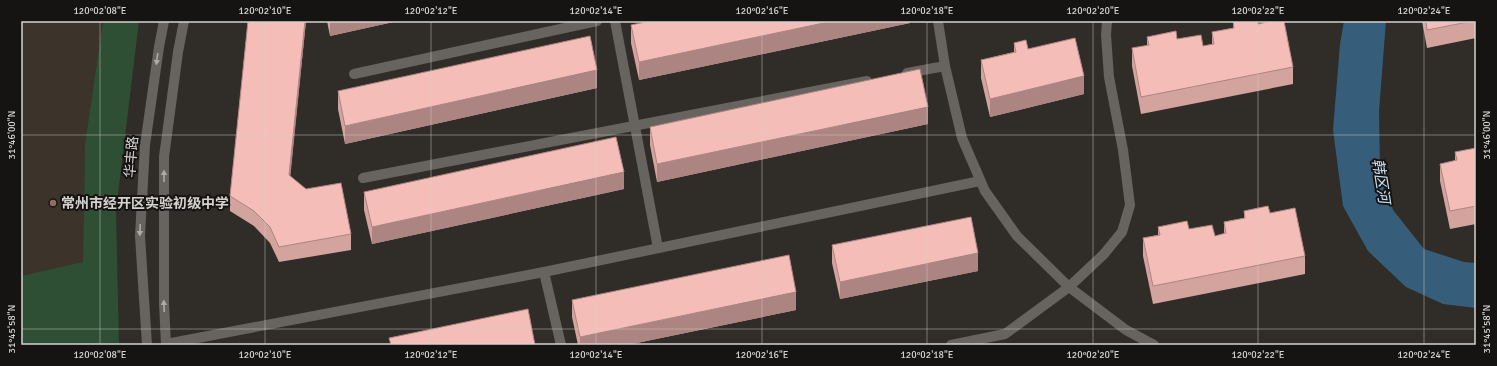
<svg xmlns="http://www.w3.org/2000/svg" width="1497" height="366" viewBox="0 0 1497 366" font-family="Signika,'Noto Sans SC',sans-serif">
<rect width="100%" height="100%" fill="#302c27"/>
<polygon fill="#3c332a" points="21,21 103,21 85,144 83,262 21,276"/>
<polygon fill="#2f4f35" points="103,21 139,21 116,211 119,345 21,345 21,276 83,262 85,144"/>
<polygon fill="#365e7a" points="1344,21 1386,21 1379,111 1380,172 1393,210 1424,249 1464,262 1476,263 1476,308 1443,304 1406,287 1368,251 1343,206 1333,130 1340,44"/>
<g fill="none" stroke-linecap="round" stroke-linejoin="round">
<g stroke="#67635e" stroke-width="10">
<polyline points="615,21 658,248"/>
<polyline points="938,21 945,66 962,138 985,191 1017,236 1069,287 1126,330 1154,345"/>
<polyline points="907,73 945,66"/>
<polyline points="354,74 597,21"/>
<polyline points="363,178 867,81"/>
<polyline points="544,272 561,345"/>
<polyline points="166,344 544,272 980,181"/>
<polyline points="951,345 1005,334 1069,287 1104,254 1122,232 1130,205 1123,150 1109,77 1106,35 1107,21"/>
</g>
<g stroke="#67635e" stroke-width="10">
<polyline points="147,345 140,236 145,145 159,47 164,21"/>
<polyline points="166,345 164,303 164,157 178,52 184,21"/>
</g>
</g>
<g fill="#d3a39e">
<polygon points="248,21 306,21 290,176 351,234 351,250 279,262 270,243 254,226 230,211 230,196"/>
<polygon points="327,21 398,21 330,36"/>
<polygon points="910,21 910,23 639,80 631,43 631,25"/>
<polygon points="1233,21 1258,24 1293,67 1293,84 1141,114 1132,66 1132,48 1147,46 1147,37 1177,39 1203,46 1212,44 1212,32 1233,28"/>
<polygon points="1422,21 1476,21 1476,38 1427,48"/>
<polygon points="1014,43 1028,49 1084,94 990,117 981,78 981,60 1014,52"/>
<polygon points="597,88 345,144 338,109 338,91"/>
<polygon points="928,124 657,182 650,145 650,127"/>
<polygon points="1476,148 1476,224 1450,229 1440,181 1440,164 1455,161 1455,152"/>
<polygon points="624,189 372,244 364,210 364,192"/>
<polygon points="1244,211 1270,213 1305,256 1305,274 1153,304 1143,256 1143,238 1158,235 1158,227 1189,229 1215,236 1224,234 1224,222 1244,218"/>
<polygon points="832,245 978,271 840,299 832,263"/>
<polygon points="572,300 796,310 627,345 578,345 572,317"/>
</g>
<g fill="#ac8481">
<polygon points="305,21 306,21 289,190 289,175"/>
<polygon points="330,21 398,21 330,36"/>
<polygon points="833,21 910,21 910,23 639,80 639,62"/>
<polygon points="597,70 597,88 345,144 345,126"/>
<polygon points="1084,76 1084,94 990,117 990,99"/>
<polygon points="928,107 928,124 657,182 657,164"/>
<polygon points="624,172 624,189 372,244 372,227"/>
<polygon points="978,253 978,271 840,299 840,282"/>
<polygon points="796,292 796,310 627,345 580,345 580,337"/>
</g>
<g fill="#f5bdb8" stroke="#ac8481">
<polygon points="248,21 305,21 289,175 306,189 341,183 351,234 279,247 270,227 254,211 230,196"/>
<polygon points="650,21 833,21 639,62 631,25"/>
<polygon points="1233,21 1258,21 1258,24 1271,21 1284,21 1293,67 1141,97 1132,48 1149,45 1147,37 1176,31 1177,39 1201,35 1203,46 1214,44 1212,32 1234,28"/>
<polygon points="1426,21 1473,21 1427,30"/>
<polygon points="590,36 597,70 345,126 338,91"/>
<polygon points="1075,38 1084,76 990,99 981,60 1016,52 1014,43 1026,40 1028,49"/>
<polygon points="920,69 928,107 657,164 650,127"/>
<polygon points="616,137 624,172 372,227 364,192"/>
<polygon points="1476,148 1476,206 1450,211 1440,164 1457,160 1455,152"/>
<polygon points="1268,206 1270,213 1295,208 1305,256 1153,286 1143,238 1160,235 1158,227 1187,221 1189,229 1212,225 1215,236 1226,233 1224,222 1245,218 1244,211"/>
<polygon points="971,217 978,253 840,282 832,245"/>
<polygon points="789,255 796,292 580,337 572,300"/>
<polygon points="528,309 535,345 391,345 389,338"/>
</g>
<defs><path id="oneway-solid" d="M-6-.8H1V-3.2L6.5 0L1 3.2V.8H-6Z"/></defs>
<g fill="#aeaba7">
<use href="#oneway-solid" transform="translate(157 59) rotate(98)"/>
<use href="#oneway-solid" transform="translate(164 176) rotate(-90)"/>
<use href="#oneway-solid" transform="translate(140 230) rotate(92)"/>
<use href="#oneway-solid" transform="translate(164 306) rotate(-92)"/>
</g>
<path fill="none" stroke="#d5d2cf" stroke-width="1" stroke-opacity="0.45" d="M100,21V345M265,21V345M431,21V345M596,21V345M762,21V345M927,21V345M1093,21V345M1258,21V345M1424,21V345M21,135H1476M21,329H1476"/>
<circle fill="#8d6e63" stroke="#161412" stroke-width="1.5" cx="53" cy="203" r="4"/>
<g text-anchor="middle" stroke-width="4" stroke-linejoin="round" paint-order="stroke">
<g font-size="14" fill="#d5d2cf" stroke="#161412">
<text transform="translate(131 157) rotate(-85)" y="5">华丰路</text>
</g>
<g font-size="14" font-weight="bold" fill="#d5d2cf" stroke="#161412" text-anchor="start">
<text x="61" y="208">常州市经开区实验初级中学</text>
</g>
<g font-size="15" font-style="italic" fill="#cae3f6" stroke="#161412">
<text transform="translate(1381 181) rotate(81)" y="5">韩区河</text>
</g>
</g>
<rect width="1497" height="366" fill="none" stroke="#161412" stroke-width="44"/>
<rect x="22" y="22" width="1453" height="322" fill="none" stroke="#d5d2cf" stroke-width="1.5"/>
<g font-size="10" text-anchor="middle" fill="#d5d2cf">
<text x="100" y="14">120°02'08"E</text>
<text x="265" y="14">120°02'10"E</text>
<text x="431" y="14">120°02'12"E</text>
<text x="596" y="14">120°02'14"E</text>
<text x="762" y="14">120°02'16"E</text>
<text x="927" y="14">120°02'18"E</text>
<text x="1093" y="14">120°02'20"E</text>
<text x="1258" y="14">120°02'22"E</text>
<text x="1424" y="14">120°02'24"E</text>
<text transform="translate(11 135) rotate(-90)" y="4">31°46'00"N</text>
<text transform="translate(1486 135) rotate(-90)" y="4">31°46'00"N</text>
<text transform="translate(11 329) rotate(-90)" y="4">31°45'58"N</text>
<text transform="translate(1486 329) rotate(-90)" y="4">31°45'58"N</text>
<text x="100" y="358">120°02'08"E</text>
<text x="265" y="358">120°02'10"E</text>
<text x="431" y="358">120°02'12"E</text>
<text x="596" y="358">120°02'14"E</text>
<text x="762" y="358">120°02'16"E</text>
<text x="927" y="358">120°02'18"E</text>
<text x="1093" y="358">120°02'20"E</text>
<text x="1258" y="358">120°02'22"E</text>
<text x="1424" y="358">120°02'24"E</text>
</g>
</svg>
